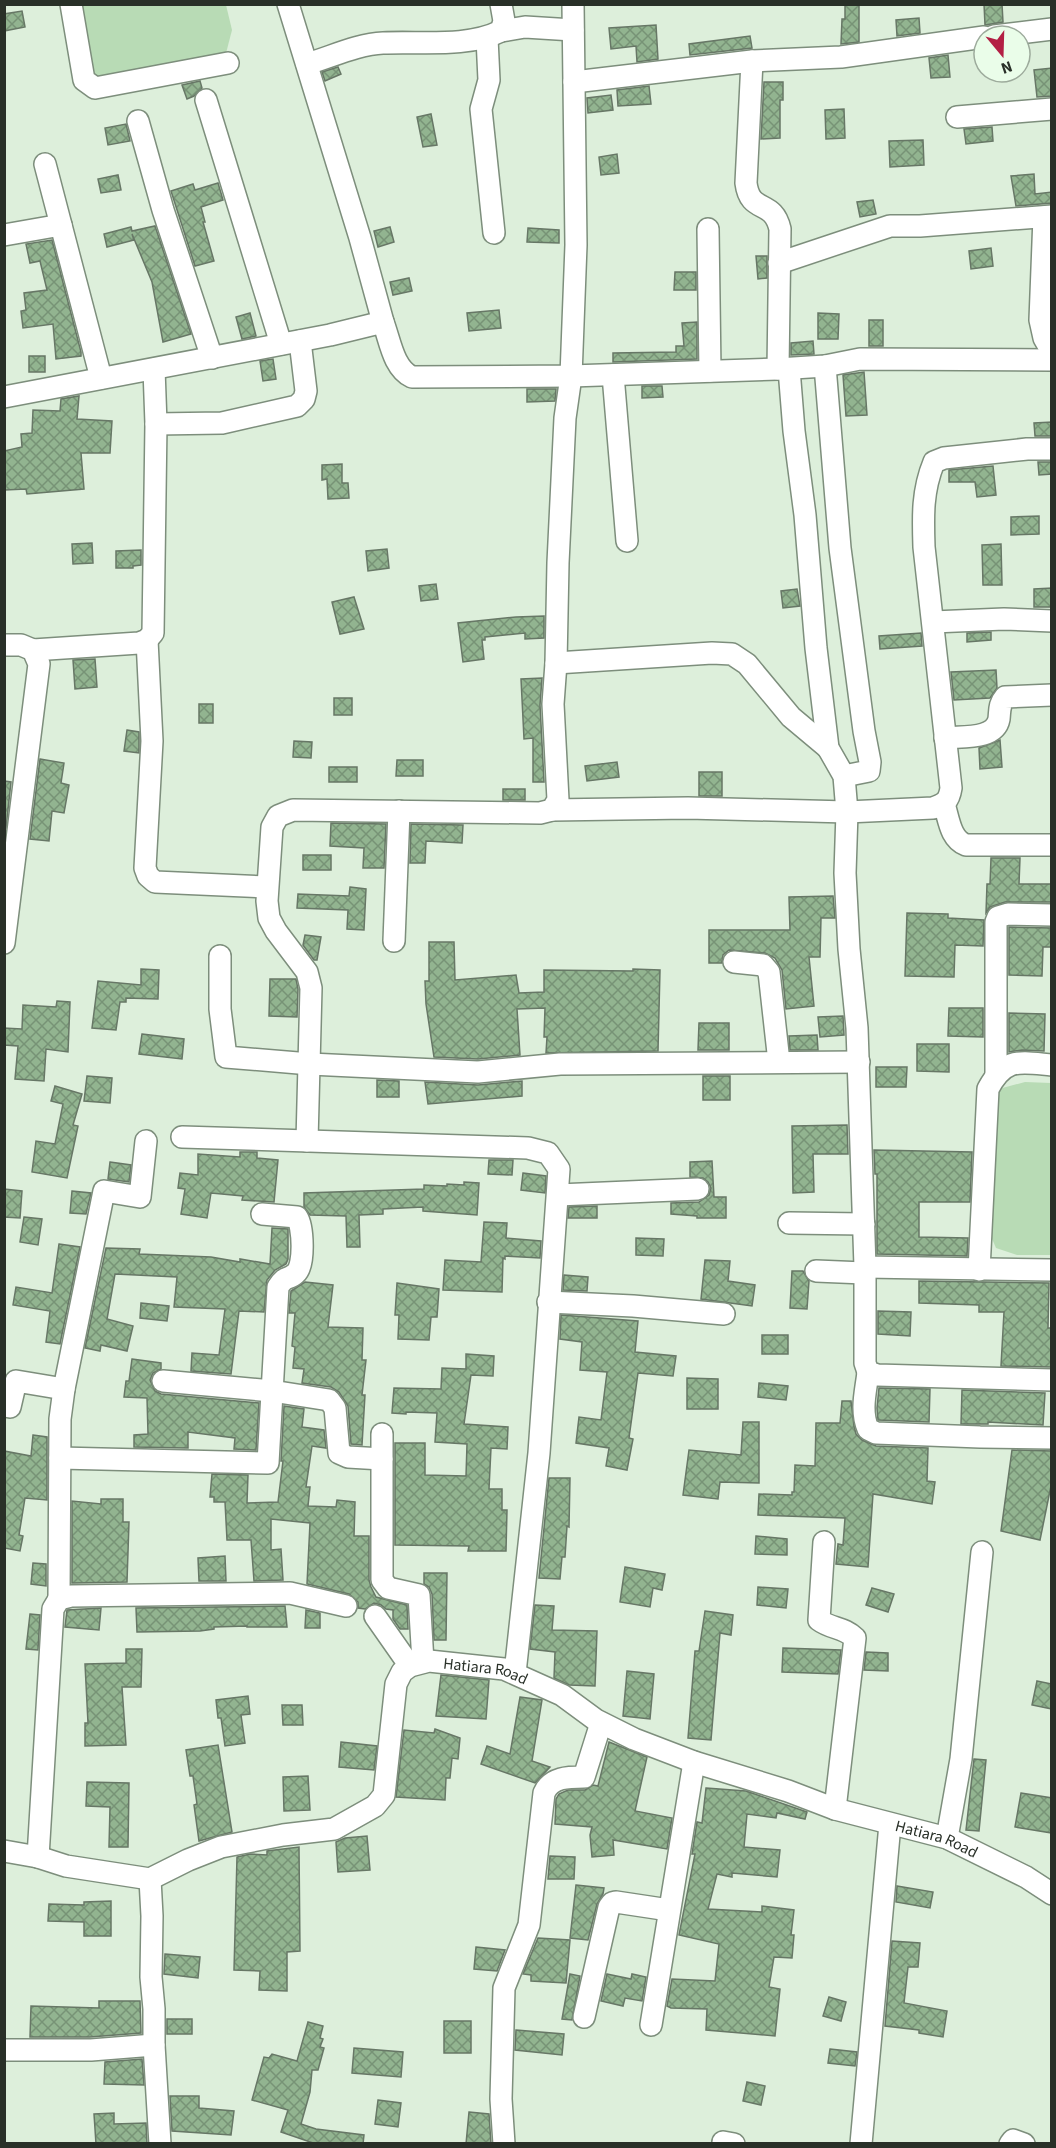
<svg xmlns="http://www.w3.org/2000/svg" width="1056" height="2148" viewBox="0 0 1056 2148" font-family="'Source Sans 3',sans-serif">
<defs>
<pattern id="building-cross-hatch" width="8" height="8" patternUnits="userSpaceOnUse" patternTransform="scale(1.5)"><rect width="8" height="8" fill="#92b490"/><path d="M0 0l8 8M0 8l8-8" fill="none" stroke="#779376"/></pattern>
</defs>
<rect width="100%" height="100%" fill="#ddefdb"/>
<g fill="#b8dbb5">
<polygon points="82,5 226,5 232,30 224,61 95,81"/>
<polygon points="1025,1082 1051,1083 1051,1255 1017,1255 996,1248 984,1220 995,1090"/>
</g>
<g fill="url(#building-cross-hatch)" stroke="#677766" stroke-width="1.5">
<polygon points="845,4 859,4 859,42 841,44 842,19 845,19"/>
<polygon points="984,4 1002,4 1003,22 985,25"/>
<polygon points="22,11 25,27 4,31 4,14"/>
<polygon points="919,18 920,33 897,36 896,20"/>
<polygon points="656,25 658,59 637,62 636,46 611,49 609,28"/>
<polygon points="750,36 752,48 690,55 689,44"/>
<polygon points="948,55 950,77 931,78 929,58"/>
<polygon points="338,67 341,74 325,81 322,72"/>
<polygon points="1052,68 1052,96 1037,97 1034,70"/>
<polygon points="200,81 202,88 194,96 187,99 182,85"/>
<polygon points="764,82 783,82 783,100 780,100 780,138 761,139"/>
<polygon points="649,86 651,104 618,106 617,90"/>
<polygon points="611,95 613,110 588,113 587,98"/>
<polygon points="844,109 845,138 826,139 825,110"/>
<polygon points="431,114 437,145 423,147 417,117"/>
<polygon points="126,124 130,141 108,145 105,128"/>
<polygon points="992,127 993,141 966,144 964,129"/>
<polygon points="923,140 924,165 890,167 889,141"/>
<polygon points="617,154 619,173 601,175 599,157"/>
<polygon points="1034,174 1035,194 1052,192 1052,203 1016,206 1011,176"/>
<polygon points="118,175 121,190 101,193 98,179"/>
<polygon points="218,183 223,200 201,207 205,222 203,222 214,261 195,266 171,191 193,184 195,190"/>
<polygon points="873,200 876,214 860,217 857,202"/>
<polygon points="155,226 191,334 163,342 152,282 132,234 134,240 107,247 104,234 131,227 132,231"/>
<polygon points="390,227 394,242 378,247 374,231"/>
<polygon points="528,228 559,230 559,243 527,242"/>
<polygon points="52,240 81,352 81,356 56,359 53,324 23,328 21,311 26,310 24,293 47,290 40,261 30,263 26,244"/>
<polygon points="991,248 993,266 971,269 969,251"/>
<polygon points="756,256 767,256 767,278 758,279"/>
<polygon points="675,272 696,272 696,290 674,290"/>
<polygon points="409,278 412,291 393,295 390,282"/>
<polygon points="499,310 501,328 469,331 467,313"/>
<polygon points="250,313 256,336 242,339 236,317"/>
<polygon points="818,313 839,314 838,339 818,339"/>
<rect x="869" y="320" width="14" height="26"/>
<polygon points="697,322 697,359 613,362 613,353 676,352 676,346 684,346 682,323"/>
<polygon points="813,341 814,354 791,355 791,343"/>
<rect x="29" y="356" width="16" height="16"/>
<polygon points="273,359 276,379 263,381 260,361"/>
<polygon points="864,372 867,415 846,416 843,375"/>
<polygon points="642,386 662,386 663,397 642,398"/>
<polygon points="527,389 556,389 555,401 527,402"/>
<polygon points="79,396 77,419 112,421 110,453 81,453 84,489 27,494 26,489 5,490 4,451 22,447 21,434 32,433 33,410 60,411 61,399"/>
<polygon points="1052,422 1052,436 1035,436 1034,423"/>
<polygon points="1038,462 1052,462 1052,474 1039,475"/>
<polygon points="342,464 342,483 348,483 349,498 328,499 327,479 322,480 322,465"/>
<polygon points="993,466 996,495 977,497 975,482 949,482 949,470"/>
<polygon points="1039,516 1039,534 1011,535 1011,517"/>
<polygon points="92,543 93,563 73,564 72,544"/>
<polygon points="1001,544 1002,585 983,585 982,545"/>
<polygon points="387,549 389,568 368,571 366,551"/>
<polygon points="141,550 141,565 133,566 133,568 116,568 116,551"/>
<polygon points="436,584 438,599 421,601 419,586"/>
<polygon points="1052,588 1052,607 1034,607 1034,589"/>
<polygon points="797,589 800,606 783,608 781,591"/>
<polygon points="354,597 364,629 340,634 332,602"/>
<polygon points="544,616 544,638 525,639 525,633 485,637 485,640 482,640 484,659 463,662 458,623 516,617"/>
<polygon points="991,632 991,640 967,642 967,633"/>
<polygon points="921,633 922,646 880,649 879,636"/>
<polygon points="95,659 97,687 75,689 73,660"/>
<polygon points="996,670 997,688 990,698 954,700 951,672"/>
<polygon points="542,678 540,705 544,782 533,782 533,738 524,739 521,679"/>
<rect x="334" y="698" width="18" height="17"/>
<rect x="199" y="704" width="14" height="19"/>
<polygon points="127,730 139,732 139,753 124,751"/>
<polygon points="1000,740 1002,767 980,769 979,748"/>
<polygon points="294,741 312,742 311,758 293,757"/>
<polygon points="40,759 64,763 61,783 69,785 64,813 52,811 49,841 30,839"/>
<polygon points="397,760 423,760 423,776 396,776"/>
<polygon points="617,762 619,777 587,781 585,766"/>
<rect x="329" y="767" width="28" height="15"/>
<rect x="699" y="772" width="23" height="24"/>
<polygon points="4,781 11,782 6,828 4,828"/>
<rect x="503" y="789" width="22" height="11"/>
<polygon points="331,823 386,824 384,868 363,868 364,848 330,846"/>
<polygon points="411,824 463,825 462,843 426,841 425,863 410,863"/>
<rect x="303" y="855" width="28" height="15"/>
<polygon points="991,858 1020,858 1019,884 1052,884 1052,902 1005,902 990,907 986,913 987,884 990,884"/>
<polygon points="350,887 366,889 364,930 347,929 348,910 297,908 298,894 349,896"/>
<polygon points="833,896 835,918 821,918 820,957 809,957 814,1006 786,1009 782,970 775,958 765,953 729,950 723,955 722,963 709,963 709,930 790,930 789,897"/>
<polygon points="907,913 948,914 948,918 984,920 983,946 955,945 954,977 905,976"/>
<polygon points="1009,927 1052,928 1052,947 1043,947 1042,976 1009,975"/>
<polygon points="305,935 321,937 317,960 314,960 303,945"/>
<polygon points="429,942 454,942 455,980 516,975 519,993 544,992 544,970 633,971 633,969 660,970 658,1051 546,1053 547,1037 544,1037 545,1008 517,1009 520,1055 478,1059 434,1057 426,1004 425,981 429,981"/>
<polygon points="141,969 159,970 158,999 126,998 126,1002 120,1002 116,1030 92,1028 98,981 141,985"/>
<polygon points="270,979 296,979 298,989 297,1017 269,1016"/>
<polygon points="57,1001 70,1002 68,1052 46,1049 44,1081 15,1079 18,1046 4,1045 4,1028 22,1029 23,1005 56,1007"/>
<polygon points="949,1008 983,1008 983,1037 948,1036"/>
<polygon points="1009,1013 1045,1014 1044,1051 1022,1050 1009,1052"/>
<polygon points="843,1016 844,1035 820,1037 818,1017"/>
<polygon points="699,1023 729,1023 729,1050 698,1050"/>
<polygon points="142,1034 184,1039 182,1059 139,1054"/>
<polygon points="817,1035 818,1050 790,1050 789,1036"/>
<polygon points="917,1044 949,1044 949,1072 917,1071"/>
<polygon points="876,1067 907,1067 906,1087 876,1087"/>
<polygon points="87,1076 112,1078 110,1103 84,1101"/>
<rect x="703" y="1076" width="27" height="24"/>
<polygon points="377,1080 399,1081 399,1097 377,1097"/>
<polygon points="522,1081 522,1096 428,1104 425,1082 478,1085"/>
<polygon points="55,1086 82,1094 73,1125 78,1126 67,1178 32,1172 36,1141 55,1144 63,1104 51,1101"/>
<polygon points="847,1125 848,1154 813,1154 814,1192 793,1193 792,1126"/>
<polygon points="874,1150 972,1152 970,1202 919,1202 919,1237 968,1238 967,1256 877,1254 877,1174 875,1174"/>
<polygon points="240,1152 257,1152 257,1158 278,1160 274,1202 242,1200 243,1196 211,1193 207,1218 181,1214 185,1189 178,1188 180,1173 198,1175 198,1154 240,1157"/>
<polygon points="489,1160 513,1160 512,1175 488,1174"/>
<polygon points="712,1161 714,1197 726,1197 726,1218 697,1218 697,1216 671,1214 671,1203 699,1202 709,1195 711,1188 708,1182 703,1178 690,1177 690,1162"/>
<polygon points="110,1162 131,1165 129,1182 108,1179"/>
<polygon points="523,1173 546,1176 545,1193 521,1190"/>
<polygon points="464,1182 479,1183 477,1215 423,1211 423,1207 383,1209 383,1214 359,1215 360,1247 347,1247 346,1216 310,1215 304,1207 304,1193 424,1189 424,1185 447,1186 447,1184 464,1185"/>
<polygon points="4,1189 22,1191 20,1218 4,1217"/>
<polygon points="72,1191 91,1193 86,1214 70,1213"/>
<polygon points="597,1206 597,1218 568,1218 569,1207"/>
<polygon points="24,1217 42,1219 38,1245 20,1242"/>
<polygon points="484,1222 507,1223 506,1238 541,1241 540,1258 505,1256 505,1259 503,1258 502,1292 443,1290 445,1260 481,1262"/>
<polygon points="272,1228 288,1229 288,1259 286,1264 275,1270 267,1280 264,1312 239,1311 231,1374 191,1371 192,1353 219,1355 225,1309 174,1307 177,1277 115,1274 107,1319 133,1326 127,1351 101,1345 100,1351 85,1348 106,1248 140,1249 139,1254 211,1257 240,1262 240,1259 270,1264"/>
<polygon points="636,1238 664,1239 663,1256 636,1255"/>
<polygon points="59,1244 80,1247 60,1344 46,1342 50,1311 13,1305 16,1287 52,1293"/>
<polygon points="705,1260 730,1261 728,1281 755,1285 752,1306 701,1299"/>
<polygon points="792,1271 803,1271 809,1281 807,1309 790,1308"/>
<polygon points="564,1275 588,1277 587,1291 563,1290"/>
<polygon points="919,1281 1049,1283 1048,1328 1052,1328 1052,1367 1001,1366 1004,1312 979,1312 979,1305 919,1303"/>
<polygon points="305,1282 333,1285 328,1327 363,1328 362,1360 366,1360 362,1395 365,1395 362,1445 351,1444 348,1406 339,1392 331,1387 302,1383 304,1369 293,1368 295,1347 292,1346 295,1313 289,1313 291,1291"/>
<polygon points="397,1283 439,1289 437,1317 431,1317 429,1340 398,1339 399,1315 395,1315"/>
<polygon points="141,1303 169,1306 167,1321 140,1318"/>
<polygon points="878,1311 911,1312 910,1336 878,1334"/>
<polygon points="561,1315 638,1321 635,1352 676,1356 673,1376 638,1373 629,1438 633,1439 627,1470 606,1466 609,1448 576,1443 579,1417 601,1420 607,1372 580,1370 582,1342 560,1339"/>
<rect x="762" y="1335" width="26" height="19"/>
<polygon points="466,1354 494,1356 493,1376 471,1375 464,1424 508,1427 507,1449 491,1448 489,1489 502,1489 502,1510 507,1510 506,1551 468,1551 469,1546 395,1545 395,1443 425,1443 425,1475 466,1476 467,1444 435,1442 437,1413 406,1412 406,1414 392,1413 394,1388 441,1389 442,1368 466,1369"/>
<polygon points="132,1359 161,1363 161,1369 153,1373 150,1380 155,1391 161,1394 259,1403 256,1450 234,1449 235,1438 188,1432 188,1448 134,1447 134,1435 148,1434 147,1398 124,1397 126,1381 129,1381"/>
<polygon points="687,1378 718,1379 718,1409 687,1409"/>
<polygon points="759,1383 788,1386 786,1400 758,1397"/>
<polygon points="879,1388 930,1389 929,1422 878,1420 877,1408"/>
<polygon points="962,1390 1045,1393 1043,1425 988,1422 988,1424 961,1424"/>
<polygon points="842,1401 851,1401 854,1426 856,1434 862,1440 876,1446 928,1448 927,1481 935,1482 932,1504 873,1494 868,1567 836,1564 838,1544 843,1545 845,1518 758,1515 759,1494 792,1495 792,1492 794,1492 795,1465 815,1466 816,1423 840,1423"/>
<polygon points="284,1406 304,1409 302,1427 324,1430 326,1448 312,1446 306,1487 310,1487 308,1506 336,1507 337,1500 355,1502 354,1536 369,1536 369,1580 371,1587 376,1597 407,1605 408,1629 400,1629 393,1619 393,1610 386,1609 381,1605 374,1603 365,1609 358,1608 358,1602 349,1594 307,1584 310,1523 271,1519 271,1550 281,1549 283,1580 254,1581 251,1540 227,1540 225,1502 214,1502 214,1497 210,1497 212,1474 248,1475 247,1503 278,1502 283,1461 281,1461"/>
<polygon points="743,1422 759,1422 759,1483 720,1482 718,1499 683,1495 689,1450 741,1455"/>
<polygon points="33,1435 47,1437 47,1500 25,1498 19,1535 23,1536 20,1551 4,1548 4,1451 31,1456"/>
<polygon points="1012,1450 1052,1451 1052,1481 1040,1540 1001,1531"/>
<polygon points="549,1478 570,1478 569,1527 567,1526 565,1557 562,1557 560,1579 539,1578"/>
<polygon points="101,1499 123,1499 123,1522 129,1522 127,1582 72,1583 72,1501 101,1504"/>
<polygon points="756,1536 787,1539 787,1555 755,1554"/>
<polygon points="225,1556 226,1581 199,1581 198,1558"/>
<polygon points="33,1563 46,1564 46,1586 31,1584"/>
<polygon points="625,1567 665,1574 662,1590 653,1588 650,1607 620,1602"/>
<polygon points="424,1573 447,1573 446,1640 434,1640 432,1594 429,1587 424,1584"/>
<polygon points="758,1587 788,1589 786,1608 757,1605"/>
<polygon points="872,1588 894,1594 888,1612 866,1605"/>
<polygon points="535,1605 554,1606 552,1630 597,1631 595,1686 569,1685 554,1678 555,1652 530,1649"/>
<polygon points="285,1606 287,1627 247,1627 247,1626 214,1627 214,1629 200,1631 137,1632 136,1608"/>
<polygon points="101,1608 99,1630 65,1627 67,1610"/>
<polygon points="306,1610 320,1613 320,1628 305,1628"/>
<polygon points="705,1611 733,1615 731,1635 720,1633 711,1740 688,1738 695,1651 699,1651"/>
<polygon points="30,1614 40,1615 38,1650 26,1649"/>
<polygon points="783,1648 841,1650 838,1674 782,1672"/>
<polygon points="126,1649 142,1649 141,1687 122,1687 126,1745 85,1746 85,1723 88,1723 85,1664 126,1663"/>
<polygon points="866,1652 888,1653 888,1671 864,1670"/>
<polygon points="627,1671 654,1674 650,1719 623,1716"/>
<polygon points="441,1675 489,1680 486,1719 436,1716"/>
<polygon points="1037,1681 1052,1684 1052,1709 1032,1705"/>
<polygon points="248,1696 250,1714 241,1715 245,1743 225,1746 221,1718 218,1718 216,1700"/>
<polygon points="520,1697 542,1700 532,1761 550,1767 535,1783 481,1764 487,1746 510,1754"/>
<polygon points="282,1705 302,1705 303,1725 283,1725"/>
<polygon points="435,1729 460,1738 458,1759 452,1758 450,1778 446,1778 445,1800 396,1797 404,1730 434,1733"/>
<polygon points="341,1742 377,1746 374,1770 339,1767"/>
<polygon points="609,1742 647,1757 635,1811 672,1818 667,1849 613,1840 614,1855 592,1857 590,1835 592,1827 555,1824 556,1799 559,1794 568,1790 585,1790 593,1785 598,1786"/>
<polygon points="218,1745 232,1832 199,1841 194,1805 197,1804 193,1776 190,1776 186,1750"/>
<polygon points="974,1759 986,1760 979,1831 966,1830"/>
<polygon points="308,1776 310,1810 284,1811 283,1777"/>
<polygon points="87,1782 129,1783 128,1847 109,1847 110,1807 86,1806"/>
<polygon points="706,1788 746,1791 807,1812 805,1819 777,1813 776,1818 747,1814 744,1847 780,1850 777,1877 732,1873 732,1877 717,1874 708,1909 762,1912 762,1906 794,1910 791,1935 794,1935 792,1958 774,1957 769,1987 780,1989 775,2036 706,2030 707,2009 671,2008 667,2006 672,1979 715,1981 719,1944 679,1935 695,1854 692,1854 697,1822 702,1823"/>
<polygon points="1021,1793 1052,1798 1052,1833 1015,1827"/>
<polygon points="367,1836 370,1870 338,1872 336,1842 345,1838"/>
<polygon points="299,1847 300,1951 287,1952 287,1991 259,1990 260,1971 234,1970 237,1857 250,1854 267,1855 267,1851"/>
<polygon points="550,1856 575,1857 574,1879 548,1879"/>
<polygon points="576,1885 604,1888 603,1894 597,1904 588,1940 570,1938"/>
<polygon points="897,1886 933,1892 930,1908 896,1902"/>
<polygon points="111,1901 111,1936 84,1936 84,1922 48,1921 49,1904 84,1905 84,1902"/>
<polygon points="538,1938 570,1940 566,1983 531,1981 531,1975 523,1974"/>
<polygon points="892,1941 920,1943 918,1967 908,1967 904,2003 947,2011 943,2037 919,2033 919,2030 885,2026"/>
<polygon points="476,1947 505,1950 497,1971 474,1969"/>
<polygon points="165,1954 200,1957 198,1978 164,1974"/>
<polygon points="570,1974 580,1976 572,2020 562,2019"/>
<polygon points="607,1974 631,1979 632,1974 646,1977 642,2001 625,1998 623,2006 601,2001"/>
<polygon points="829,1997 846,2002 841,2021 823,2016"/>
<polygon points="99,2001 140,2001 141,2033 90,2037 30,2037 31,2006 99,2008"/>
<rect x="167" y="2019" width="25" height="15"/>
<rect x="444" y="2021" width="27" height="32"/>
<polygon points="308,2022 323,2026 320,2038 323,2039 320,2047 324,2048 318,2070 312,2070 310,2092 301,2124 316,2129 364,2135 363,2144 316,2144 281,2132 288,2110 252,2100 264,2057 269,2058 272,2054 297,2061"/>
<polygon points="516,2030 564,2034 562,2055 515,2050"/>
<polygon points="354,2048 403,2052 401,2077 352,2073"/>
<polygon points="830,2049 857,2052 855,2066 828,2063"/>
<polygon points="142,2059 144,2085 104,2084 105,2062"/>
<polygon points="747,2082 765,2086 761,2105 743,2101"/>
<polygon points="170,2096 199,2096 199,2108 234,2111 231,2135 172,2131"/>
<polygon points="378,2100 401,2103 398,2127 375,2124"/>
<polygon points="469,2112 489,2114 491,2144 466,2144"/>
<polygon points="114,2113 114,2124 146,2123 147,2144 96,2144 94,2114"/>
</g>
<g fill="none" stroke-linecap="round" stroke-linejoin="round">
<g stroke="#7d8e7c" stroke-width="24">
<g id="minor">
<polyline points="71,4 84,80 95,88 228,63"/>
<polyline points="501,31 525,27 573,30"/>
<polyline points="994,36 1052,29"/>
<polyline points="487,38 489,80 481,109 494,233"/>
<path d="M752,61L746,183C750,215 773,198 780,229L778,369"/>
<path d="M307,64C331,57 358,44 383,43C420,41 467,48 501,31L504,21L501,4"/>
<polyline points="574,82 752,61 841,57 984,37"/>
<polyline points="206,100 281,344"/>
<polyline points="957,117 1052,109"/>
<polyline points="138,121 163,210 212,358"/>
<polyline points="45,164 101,378"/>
<polyline points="1044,217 1040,320 1044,338 1052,352"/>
<polyline points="708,229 710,371"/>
<polyline points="4,235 61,225"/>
<polyline points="779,263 890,226 920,226 1052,216"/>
<path d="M383,322C390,340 393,368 412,377L571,376L778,369L825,366L860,359L1052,360"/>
<polyline points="825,366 840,548 864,731 870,762 869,771 844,776"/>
<polyline points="789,369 794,431 805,515 816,648 828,748 844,776 847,812 845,873 849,949 857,1028 865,1267 1052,1270"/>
<polyline points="613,375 627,541"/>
<polyline points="4,397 330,335 383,322 360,238 288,4"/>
<polyline points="156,424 222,423 297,406 304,399 306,391 300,341"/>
<polyline points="933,622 1004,619 1052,621"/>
<polyline points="147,640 152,741 145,868 148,876 155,882 267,887"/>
<polyline points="4,645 21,645 33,650 39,664 4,943"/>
<polyline points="33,650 139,643 147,640 153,633 156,424 154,369"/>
<polyline points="556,663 712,653 732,654 747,664 791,717 828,748"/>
<path d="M945,738C962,736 995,740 999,719C1000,710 999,704 1005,697L1052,695"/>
<path d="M944,804C949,819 950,839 966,845H1052"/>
<path d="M552,810L688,808L847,812L933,808C945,804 949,801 951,788L924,547C923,517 922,491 934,462L944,458L1027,449H1052"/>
<polyline points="394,941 399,811"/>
<polyline points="220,956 220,1009 226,1057 310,1064 478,1072 560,1064 859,1062"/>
<polyline points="734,962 763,965 769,972 779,1062"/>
<polyline points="996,1073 996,922 998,917 1008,914 1052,915"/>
<polyline points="182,1137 528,1148 548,1153 559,1169 539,1453 515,1673"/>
<polyline points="307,1141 311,988 307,972 276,931 269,918 267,901 272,827 278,816 293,810 540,813 552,810 558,800 553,704 556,663 558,563 565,418 571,376 576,245 573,4"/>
<polyline points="558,1195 698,1189"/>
<polyline points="789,1223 864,1224"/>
<polyline points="865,1267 865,1363 868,1372 877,1375 1052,1380"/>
<path d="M979,1270L988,1089C1005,1057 1019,1062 1052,1065"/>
<polyline points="816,1271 864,1273"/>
<polyline points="548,1302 633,1306 724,1314"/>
<path d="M868,1372C866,1391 860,1410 868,1429L876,1433L980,1437L1052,1438"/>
<polyline points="163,1381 272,1391 329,1400 335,1408 339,1453 348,1457 382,1459"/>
<polyline points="4,1406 10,1407 16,1381 64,1389"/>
<polyline points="382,1434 382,1580 388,1588 419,1595 423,1662"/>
<path d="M60,1458L268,1463L278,1287C286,1274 288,1281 296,1273C305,1265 303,1226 297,1217L262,1214"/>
<path d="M824,1542L819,1620C831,1629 844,1627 855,1638L835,1809"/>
<polyline points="59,1599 60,1419 64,1389 104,1191 140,1197 146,1141"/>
<polyline points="375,1616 410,1666"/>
<polyline points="947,1838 961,1759 982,1552"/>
<path id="s1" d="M4,1851L38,1857L66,1866L150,1879L188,1860L221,1847L283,1835L334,1829L375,1806L384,1795L396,1684L402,1672L410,1666L429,1661L504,1669L562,1695L596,1720L634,1739L694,1762L788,1791L835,1809L947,1838L1026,1877L1052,1894"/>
<polyline points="38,1857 53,1609 59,1599 71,1596 290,1593 346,1606"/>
<polyline points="150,1879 152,1916 151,1977 154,2009 154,2045 160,2144"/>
<polyline points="584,2017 609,1907 612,1903 616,1902 669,1910"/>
<polyline points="651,2025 694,1762"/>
<polyline points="4,2050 91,2050 154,2045"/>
<path d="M504,2144L501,2099L504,1988L529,1925L544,1793C551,1777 568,1777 584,1777L601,1723"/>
<polyline points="723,2144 723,2142 734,2144"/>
<polyline points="861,2144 890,1824"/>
<polyline points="1010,2144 1013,2140 1024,2144"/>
</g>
</g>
<use href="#minor" stroke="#fff" stroke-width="21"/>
</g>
<g text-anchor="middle" stroke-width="4.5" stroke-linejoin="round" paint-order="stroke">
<g font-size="16" fill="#293028" stroke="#eafde9">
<text dy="6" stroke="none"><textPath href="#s1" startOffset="615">Hatiara Road</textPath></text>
<text dy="6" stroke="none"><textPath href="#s1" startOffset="1100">Hatiara Road</textPath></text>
</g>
</g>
<rect width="1056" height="2148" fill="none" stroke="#293028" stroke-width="12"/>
<g transform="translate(1002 54) rotate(161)"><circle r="28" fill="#eafde9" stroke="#9dab9c" stroke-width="1.5"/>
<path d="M0-4.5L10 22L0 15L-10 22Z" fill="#b32044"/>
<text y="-9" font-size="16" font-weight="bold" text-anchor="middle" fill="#293028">N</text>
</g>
</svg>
